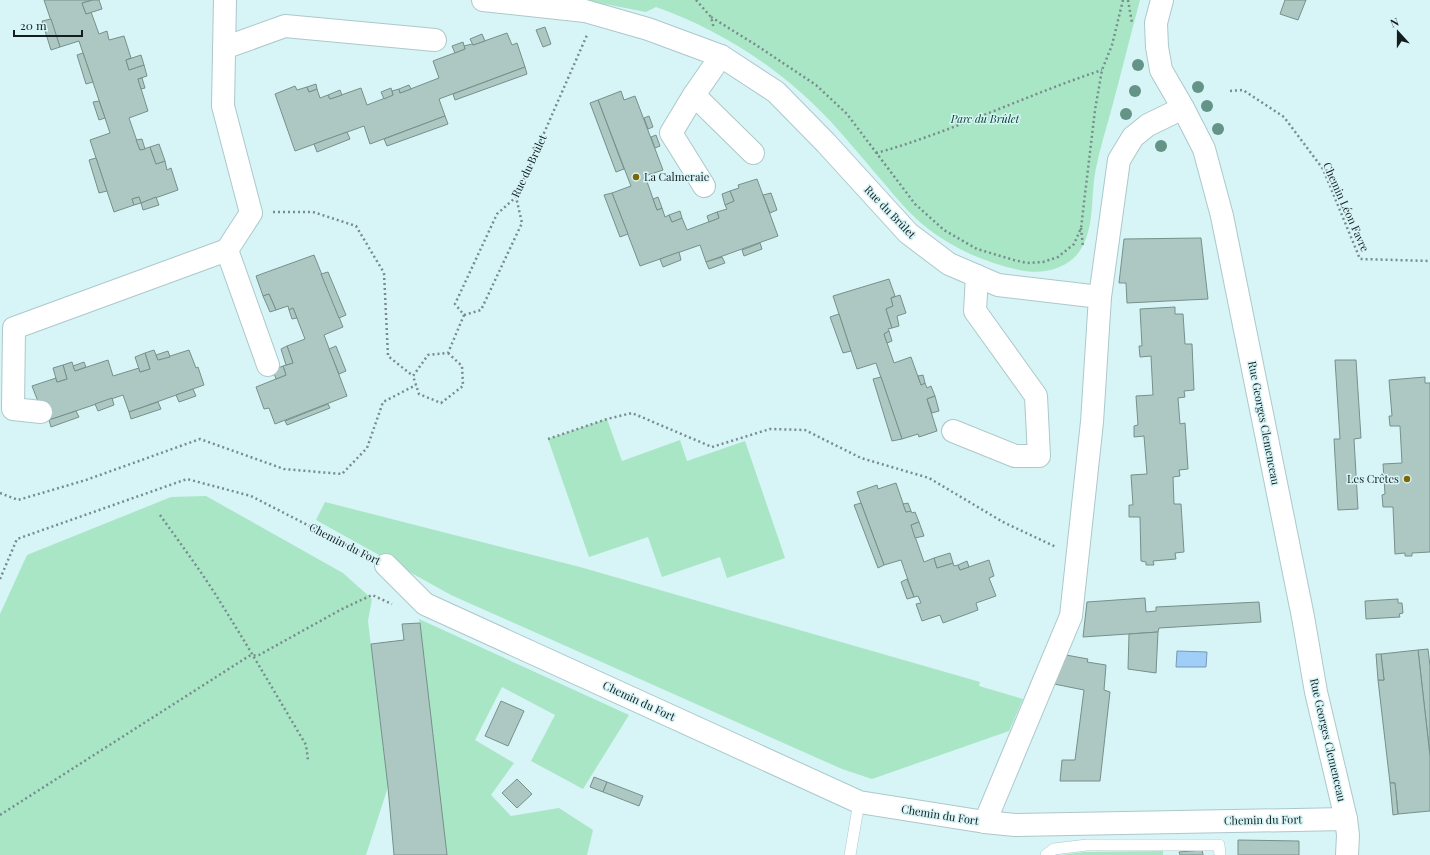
<svg xmlns="http://www.w3.org/2000/svg" width="1430" height="855" viewBox="0 0 1430 855" font-family="'Playfair Display',serif">
<rect width="100%" height="100%" fill="#d7f4f7"/>
<g fill="#a9e6c5">
<path d="M584,0H1140C1130,37 1121,74 1111,111C1106,129 1100,148 1096,168C1090,195 1096,228 1079,252C1066,270 1040,275 1019,270C983,262 949,247 921,223C907,211 895,196 883,182C856,151 830,117 798,90C757,54 707,25 656,7L646,12Z"/>
<polygon points="607,419 622,461 680,440 687,461 745,441 785,558 727,578 720,557 662,577 648,537 589,557 548,439"/>
<polygon points="206,496 343,573 372,599 368,621 388,787 366,855 0,855 0,614 27,555 171,497"/>
<polygon points="325,502 580,567 980,682 979,686 1023,699 1009,731 872,779 842,769 451,595 316,520"/>
<polygon points="419,619 629,715 583,789 531,761 555,715 502,687 475,740 514,763 491,795 511,816 559,808 593,830 587,855 447,855"/>
<polygon points="1163,851 1163,855 1060,855 1085,852"/>
</g>
<polygon fill="#a0cef7" stroke="#7699b6" points="1177,651 1207,652 1206,667 1176,667"/>
<g fill="#adc8c3" stroke="#76908b">
<polygon points="44,0 93,0 82,3 86,14 91,12 99,34 107,31 109,40 124,36 131,58 126,60 129,70 144,65 147,76 138,79 148,111 129,118 140,150 150,147 156,164 165,161 167,170 171,168 178,190 141,203 139,197 132,199 134,205 114,212 90,140 110,133 105,118 79,41 60,47"/>
<polygon points="93,0 99,0 102,9 86,14 82,3"/>
<polygon points="1285,0 1306,0 1298,20 1280,14"/>
<polygon points="51,19 60,47 51,50 42,21"/>
<polygon points="545,27 551,44 543,47 536,30"/>
<polygon points="507,33 512,45 517,43 525,67 439,99 445,116 370,144 364,126 295,151 275,94 295,86 297,90 307,87 309,92 317,89 320,98 328,95 330,99 361,88 367,105 393,95 392,91 399,89 400,93 439,78 433,61 465,49 464,46 472,44 473,45"/>
<polygon points="482,34 485,41 473,45 470,39"/>
<polygon points="463,42 465,49 455,53 452,46"/>
<polygon points="83,53 93,82 86,84 77,55"/>
<polygon points="141,55 144,65 129,70 126,60"/>
<polygon points="525,67 527,74 455,100 453,94"/>
<polygon points="142,78 145,88 141,89 138,79"/>
<polygon points="316,84 317,89 309,92 307,87"/>
<polygon points="409,85 411,89 400,93 399,89"/>
<polygon points="391,88 393,95 384,99 381,92"/>
<polygon points="340,90 342,95 330,99 328,95"/>
<polygon points="621,91 624,100 635,96 663,170 645,176 657,210 662,208 665,217 669,215 672,222 682,218 687,230 719,218 717,212 727,209 725,205 734,201 730,191 739,188 738,185 757,179 778,236 706,262 700,245 640,266 612,193 631,186 598,100"/>
<polygon points="598,100 624,169 616,172 590,103"/>
<polygon points="99,101 105,118 99,120 93,102"/>
<polygon points="445,116 448,124 387,146 384,139"/>
<polygon points="649,116 653,127 648,129 644,118"/>
<polygon points="347,132 350,139 317,152 314,144"/>
<polygon points="656,135 660,146 655,148 651,137"/>
<polygon points="142,139 145,149 140,150 136,140"/>
<polygon points="159,144 165,161 156,164 150,147"/>
<polygon points="96,158 107,191 99,193 89,160"/>
<polygon points="730,191 734,201 725,205 722,194"/>
<polygon points="612,193 628,234 620,237 604,195"/>
<polygon points="771,193 777,210 770,213 763,195"/>
<polygon points="139,197 141,203 134,205 132,199"/>
<polygon points="156,197 159,205 143,210 141,203"/>
<polygon points="658,197 662,208 657,210 653,199"/>
<polygon points="680,211 682,218 672,222 669,215"/>
<polygon points="717,212 719,218 709,222 707,216"/>
<polygon points="1201,238 1208,299 1127,303 1126,283 1119,283 1124,239"/>
<polygon points="760,243 762,249 744,256 742,250"/>
<polygon points="679,252 681,260 663,267 660,259"/>
<polygon points="314,255 343,327 324,335 347,396 275,424 269,408 264,409 256,387 286,375 283,366 293,363 287,346 305,339 293,308 289,310 288,306 276,310 269,294 263,296 256,276"/>
<polygon points="722,257 725,263 709,269 706,262"/>
<polygon points="328,272 346,315 339,318 321,274"/>
<polygon points="889,279 895,296 891,298 893,306 886,309 892,328 888,329 889,331 884,334 894,363 911,357 921,385 925,383 927,388 931,386 935,396 927,399 937,431 919,437 918,434 902,439 876,363 857,369 833,296"/>
<polygon points="269,294 276,310 270,312 263,296"/>
<polygon points="900,295 906,313 897,316 899,326 892,328 886,309 893,306 891,298"/>
<polygon points="1175,307 1175,314 1183,314 1185,344 1192,344 1194,390 1184,391 1185,397 1178,398 1180,424 1185,423 1188,469 1179,470 1180,476 1173,477 1174,504 1181,504 1184,552 1175,553 1176,559 1153,561 1154,565 1146,565 1146,562 1141,561 1140,517 1129,517 1129,505 1133,505 1131,475 1147,474 1144,436 1134,437 1134,426 1138,425 1136,396 1153,395 1151,356 1140,357 1139,346 1142,346 1140,309"/>
<polygon points="293,308 297,318 292,319 289,310"/>
<polygon points="839,314 851,351 843,353 830,317"/>
<polygon points="889,331 892,341 887,343 884,334"/>
<polygon points="287,346 293,363 286,365 281,349"/>
<polygon points="336,346 346,371 339,374 329,349"/>
<polygon points="154,350 158,360 189,350 196,368 198,367 204,385 129,412 123,395 49,420 42,402 39,404 32,386 56,378 57,382 67,379 63,365 72,362 75,371 108,360 113,376 139,368 140,372 150,369 145,353"/>
<polygon points="168,351 170,357 158,360 156,355"/>
<polygon points="145,353 150,369 140,372 135,357"/>
<polygon points="1335,360 1356,360 1361,438 1354,439 1358,509 1338,510 1334,439 1340,439"/>
<polygon points="84,362 86,367 75,371 73,366"/>
<polygon points="63,365 67,379 57,382 53,368"/>
<polygon points="283,366 286,375 276,379 273,370"/>
<polygon points="923,375 925,383 921,385 918,376"/>
<polygon points="881,377 902,439 892,441 873,379"/>
<polygon points="1425,377 1425,383 1430,383 1430,552 1412,553 1412,556 1405,556 1405,553 1395,554 1393,507 1383,507 1382,495 1385,494 1383,464 1402,463 1400,426 1390,426 1389,416 1392,416 1389,380"/>
<polygon points="193,389 196,396 179,402 176,395"/>
<polygon points="935,396 939,411 932,413 927,399"/>
<polygon points="112,398 114,405 98,411 95,404"/>
<polygon points="158,402 161,409 131,419 129,412"/>
<polygon points="328,404 330,408 287,425 285,421"/>
<polygon points="76,411 79,417 51,427 49,420"/>
<polygon points="896,483 906,512 911,511 912,513 915,512 919,522 911,525 924,562 934,558 937,568 953,563 954,566 958,565 960,570 989,560 994,576 989,578 996,596 976,603 978,610 943,623 940,615 922,621 916,604 921,603 918,596 914,597 901,560 884,565 857,492 877,485 878,489"/>
<polygon points="861,503 884,565 878,568 854,505"/>
<polygon points="908,503 911,511 906,512 903,504"/>
<polygon points="919,522 924,536 915,538 911,525"/>
<polygon points="950,553 953,563 937,568 934,558"/>
<polygon points="967,561 969,567 960,570 958,565"/>
<polygon points="907,579 914,597 907,599 901,582"/>
<polygon points="1145,598 1146,612 1156,611 1156,607 1259,602 1261,622 1159,628 1158,632 1083,637 1087,602"/>
<polygon points="1398,599 1398,603 1402,603 1403,613 1399,614 1400,617 1366,619 1365,601"/>
<polygon points="420,623 447,855 394,855 388,787 371,644 404,640 402,624"/>
<polygon points="1158,632 1156,673 1128,669 1129,634"/>
<polygon points="1428,649 1430,666 1430,756 1418,650"/>
<polygon points="1418,650 1430,756 1430,811 1398,814 1395,783 1390,783 1378,680 1384,680 1381,654"/>
<polygon points="1376,654 1381,654 1384,680 1378,680"/>
<polygon points="1066,655 1088,659 1087,662 1106,665 1104,690 1110,692 1100,781 1060,781 1062,760 1075,760 1084,690 1054,684"/>
<polygon points="501,701 524,711 508,746 485,736"/>
<polygon points="594,777 607,782 603,792 590,787"/>
<polygon points="517,779 532,794 517,808 502,793"/>
<polygon points="607,782 643,796 639,806 603,792"/>
<polygon points="1390,783 1395,783 1398,814 1393,815"/>
<polygon points="1238,840 1299,841 1299,855 1238,855"/>
<polygon points="1202,850 1203,855 1180,855 1179,852"/>
</g>
<g fill="none" stroke-linecap="round" stroke-linejoin="round">
<g stroke="#acc8cb" stroke-width="12">
<g id="service">
<polyline points="850,855 859,802"/>
<polyline points="1046,855 1054,849 1087,845 1219,845 1220,855"/>
</g>
</g>
<g stroke="#acc8cb" stroke-width="24">
<g id="minor">
<polyline points="483,0 585,11 648,29 721,56 776,92 826,143 908,233 949,264 998,285 1100,297"/>
<polyline points="1162,0 1156,23 1157,47 1161,70 1183,108 1204,149 1222,216 1303,617 1316,692 1346,819 1348,835 1347,855"/>
<polyline points="224,48 285,26 435,40"/>
<polyline points="721,56 694,95 753,153"/>
<polyline points="694,95 671,133 704,186"/>
<polyline points="227,250 268,365"/>
<polyline points="41,412 13,409 14,328 227,250 251,213 223,106 225,0"/>
<polyline points="953,431 1015,456 1039,456 1036,396 975,311 977,276"/>
<polyline points="386,565 425,604 859,802 985,822 1015,825 1346,819"/>
<polyline points="985,822 1071,616 1092,422 1100,297 1119,160 1133,137 1148,125 1183,108"/>
</g>
</g>
<g stroke="#788c8e" stroke-width="2.5" stroke-dasharray="2 3" stroke-linecap="butt">
<polyline points="696,0 711,17 714,29"/>
<polyline points="1128,0 1132,23"/>
<polyline points="711,17 756,45 816,85 847,114 915,204 944,230 977,249 1014,260 1027,263 1043,262 1058,257 1074,244 1081,228 1095,110 1102,70 1112,45 1123,0"/>
<polyline points="1230,91 1243,90 1284,117 1323,169 1360,259 1430,261"/>
<path d="M876,153C899,147 921,139 943,131C996,111 1048,88 1102,70"/>
<polyline points="273,212 313,212 356,226 384,273 388,356 413,376"/>
<polyline points="1081,228 1083,247"/>
<polyline points="464,315 481,310 522,223 516,197"/>
<polyline points="448,353 462,366 463,386 441,403 419,394 413,376 428,355 448,353 464,315 455,304 497,214 516,197 587,35"/>
<polyline points="548,439 607,419 632,413 712,447 770,429 805,430 861,458 929,478 1003,522 1056,547"/>
<polyline points="0,493 18,500 86,480 200,439 284,469 342,474 367,448 383,402 416,385"/>
<path d="M160,515C180,543 201,571 219,600C249,648 277,696 306,745L308,760"/>
<polyline points="0,579 17,539 187,479 251,496 366,555"/>
<polyline points="0,815 249,656 259,655 342,609 372,595 392,604"/>
</g>
<use href="#service" stroke="#fff" stroke-width="11"/>
<use href="#minor" stroke="#fff" stroke-width="22"/>
</g>
<g fill="#649487">
<circle cx="1138" cy="65" r="6"/>
<circle cx="1198" cy="87" r="6"/>
<circle cx="1135" cy="91" r="6"/>
<circle cx="1207" cy="106" r="6"/>
<circle cx="1126" cy="114" r="6"/>
<circle cx="1218" cy="129" r="6"/>
<circle cx="1161" cy="146" r="6"/>
</g>
<g fill="#7c6800" stroke="#d7f4f7" stroke-width="1.5">
<circle cx="636" cy="177" r="4"/>
<circle cx="1407" cy="479" r="4"/>
</g>
<g text-anchor="middle" stroke-width="3" stroke-linejoin="round" paint-order="stroke">
<g font-size="11" font-style="italic" fill="#05452c" stroke="#d7f4f7">
<text x="985" y="123">Parc du Brûlet</text>
</g>
<g font-size="11" fill="#131e1f" stroke="#d7f4f7">
<text transform="translate(529 166) rotate(-65)" y="4">Rue du Brûlet</text>
<text transform="translate(1346 207) rotate(66)" y="4">Chemin Léon Favre</text>
<text transform="translate(890 212) rotate(46)" y="4">Rue du Brûlet</text>
<text transform="translate(1264 423) rotate(79)" y="4">Rue Georges Clemenceau</text>
<text transform="translate(345 544) rotate(27)" y="4">Chemin du Fort</text>
<text transform="translate(639 701) rotate(25)" y="4">Chemin du Fort</text>
<text transform="translate(1328 740) rotate(77)" y="4">Rue Georges Clemenceau</text>
<text transform="translate(940 815) rotate(9)" y="4">Chemin du Fort</text>
<text transform="translate(1263 820) rotate(-1)" y="4">Chemin du Fort</text>
</g>
<g font-size="11" fill="#131e1f" stroke="#d7f4f7" text-anchor="start">
<text x="644" y="181">La Calmeraie</text>
<text x="1399" y="483" text-anchor="end">Les Crêtes</text>
</g>
</g>
<g transform="translate(1398 32) rotate(339)" stroke="#d7f4f7" stroke-width="3" paint-order="stroke">
<path d="M0-3L7 15L0 10L-7 15Z" fill="#131e1f"/>
<text y="-6" font-size="11" font-weight="bold" text-anchor="middle" fill="#131e1f">N</text>
</g>
<path d="M14 30v6h68v-6" fill="none" stroke="#131e1f" stroke-width="2"/>
<text x="20" y="30" font-size="12" fill="#131e1f" stroke="#d7f4f7" stroke-width="3" paint-order="stroke">20 m</text>
</svg>
